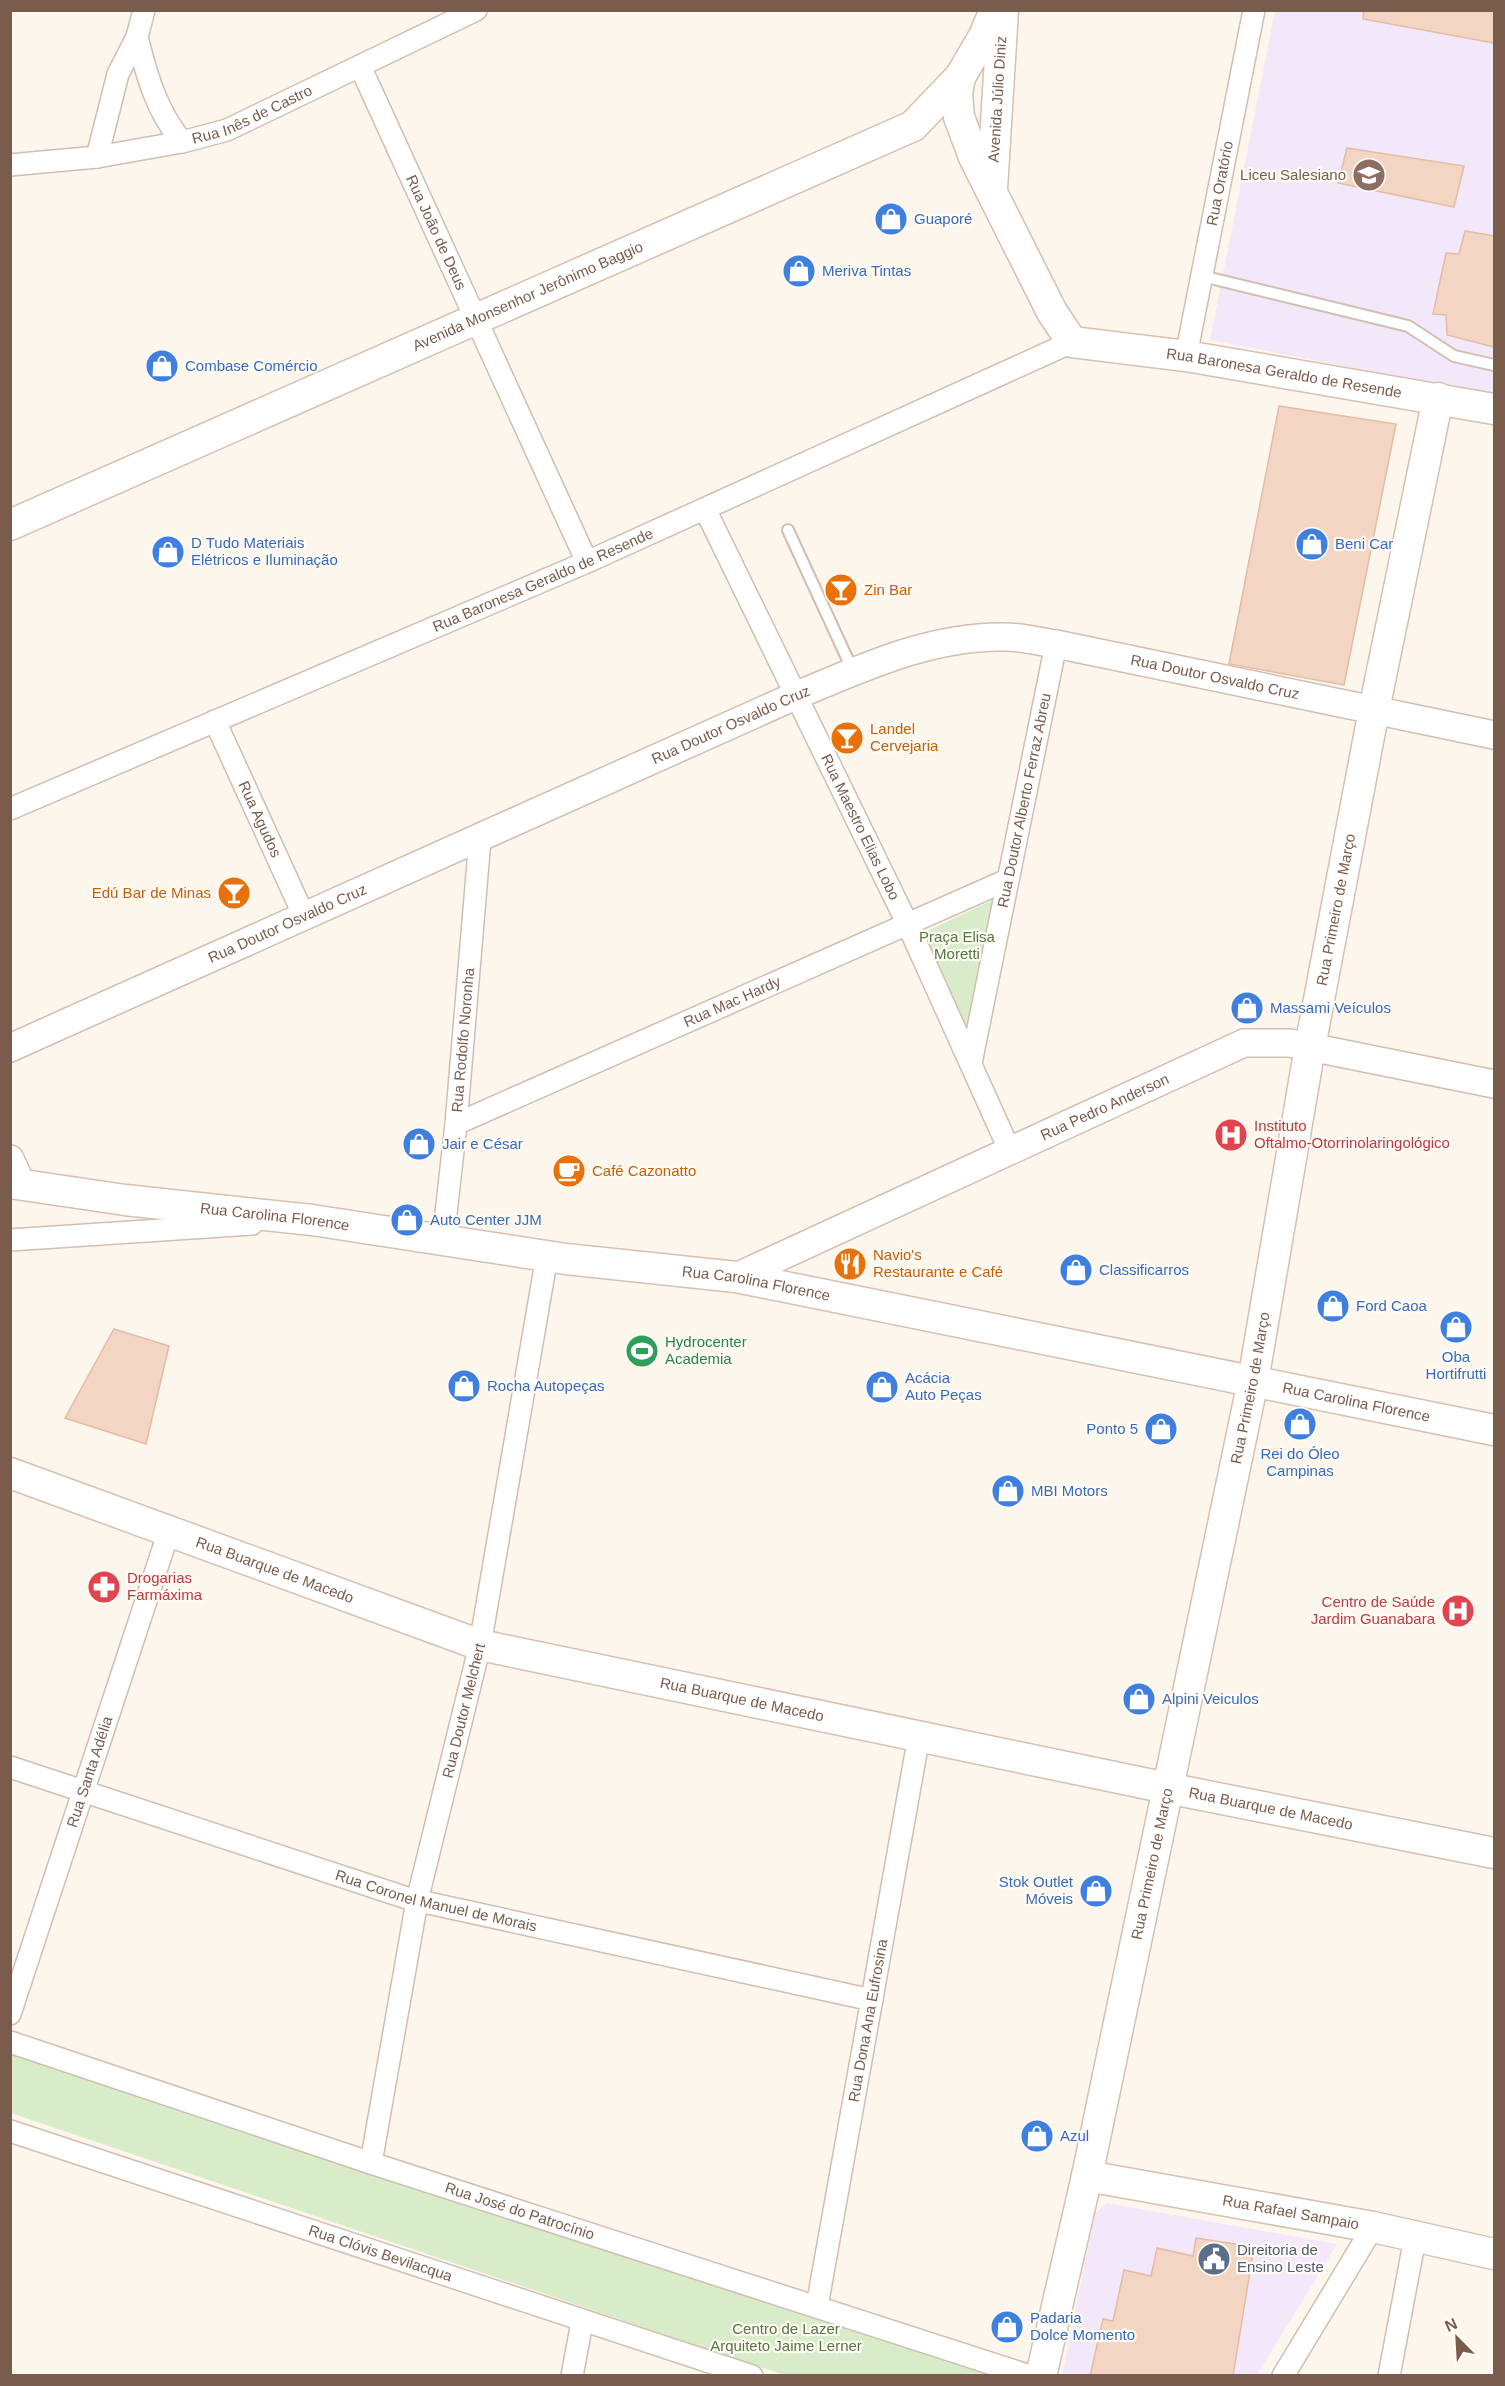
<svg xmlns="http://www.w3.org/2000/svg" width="1505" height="2386" viewBox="0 0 1505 2386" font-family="Arial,sans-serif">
<rect width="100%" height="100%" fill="#fdf6ec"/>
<g fill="#f3e8fa">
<polygon points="1275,11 1494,11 1494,395 1210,340"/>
<polygon points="1107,2203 1337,2244 1257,2375 1062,2376 1095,2213"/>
</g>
<g fill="#d8ecc9">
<polygon points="993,900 966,1030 923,933"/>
<polygon points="10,2054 1030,2375 784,2375 11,2113"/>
</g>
<g fill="#f3d5c3" stroke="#e6bba3" stroke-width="1.5">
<polygon points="1364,10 1494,10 1494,43 1363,19"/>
<polygon points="1347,148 1464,166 1454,207 1338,183"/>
<polygon points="1465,231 1494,236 1494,347 1447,335 1446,315 1433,314 1446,253 1459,254"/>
<polygon points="1279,406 1396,424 1344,685 1229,664"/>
<polygon points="114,1329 169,1346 146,1444 65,1418"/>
<polygon points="1196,2238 1254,2247 1233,2376 1090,2376 1103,2319 1113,2321 1124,2270 1151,2276 1157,2248 1193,2256"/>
</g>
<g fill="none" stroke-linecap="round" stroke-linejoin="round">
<g stroke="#d1beb0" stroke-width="14">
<g id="service">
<polyline points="1202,276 1408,326 1454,356 1494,365"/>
<polyline points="788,530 853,671"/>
</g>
</g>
<g stroke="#d1beb0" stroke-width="24">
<g id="minor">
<path d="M137,37C147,76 156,110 182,142"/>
<path id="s1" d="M360,66L587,562"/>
<polyline points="97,157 118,74 137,37 144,10"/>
<path id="s2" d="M10,165L97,157L182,142L227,130L476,10"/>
<path id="s3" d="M1186,356L1254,10"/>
<path id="s4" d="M705,509L908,925L1009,1149"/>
<path id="s5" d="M215,721L304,916"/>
<path id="s6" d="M10,809L587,562L1072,342"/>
<path id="s7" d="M971,1063L1056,644"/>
<path id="s8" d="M456,1124L1007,880"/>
<polyline points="10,1240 252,1224"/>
<path id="s9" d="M443,1240L456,1124L480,839"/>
<path id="s10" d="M10,1767L410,1899L872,2000"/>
<path id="s11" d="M10,2014L169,1531"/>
<path id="s12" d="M10,2042L371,2163L1030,2376"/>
<path id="s13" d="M10,2131L752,2376"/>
<path id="s14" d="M371,2163L417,1901L480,1645L547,1256"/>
<path id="s15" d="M817,2306L919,1736"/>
<polyline points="572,2376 582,2322"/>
<polyline points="1283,2376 1373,2227"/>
<polyline points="1389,2376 1415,2238"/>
</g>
</g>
<g stroke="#d1beb0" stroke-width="30">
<g id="tertiary">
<path id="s16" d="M10,1048L795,696C862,668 932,635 1006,637C1023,637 1040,642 1056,644L1494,735"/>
<polyline points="10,1159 22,1185"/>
<path id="s17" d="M736,1277L1244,1043H1290L1494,1084"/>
</g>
</g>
<g stroke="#d6c0b0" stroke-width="33">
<g id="secondary">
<path id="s18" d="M960,77L957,94L959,117L974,157L1052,312L1072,342L1186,356L1494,409"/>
<path id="s19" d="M992,189L1003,10"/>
<path id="s20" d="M10,525L913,126L960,77L984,36L995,10"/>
<path id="s21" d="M10,1183L125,1200L312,1220L566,1259L736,1277L1494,1430"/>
<path id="s22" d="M10,1473L480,1645L1167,1788L1494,1853"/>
<path id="s23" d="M1087,2176L1373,2227L1494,2254"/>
<path id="s24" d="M1041,2376L1087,2176L1253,1381L1310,1047L1374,710L1438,398"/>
</g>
</g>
<use href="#service" stroke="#fff" stroke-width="10"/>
<use href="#minor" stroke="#fff" stroke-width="21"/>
<use href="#tertiary" stroke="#fff" stroke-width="27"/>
<use href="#secondary" stroke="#fff" stroke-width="30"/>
</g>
<defs>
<g id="school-disc" transform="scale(1.725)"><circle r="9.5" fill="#8d6e63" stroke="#fffaf3"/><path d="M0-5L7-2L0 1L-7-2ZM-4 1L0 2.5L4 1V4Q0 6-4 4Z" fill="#fff"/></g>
<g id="shop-disc" transform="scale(1.725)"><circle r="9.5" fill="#3f7fe0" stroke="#fffaf3"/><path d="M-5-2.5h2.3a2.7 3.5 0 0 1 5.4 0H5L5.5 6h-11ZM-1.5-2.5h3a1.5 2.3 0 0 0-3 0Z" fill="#fff"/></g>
<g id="bar-disc" transform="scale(1.725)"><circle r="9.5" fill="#e8710a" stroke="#fffaf3"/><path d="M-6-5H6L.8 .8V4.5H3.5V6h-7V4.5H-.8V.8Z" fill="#fff"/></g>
<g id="hospital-disc" transform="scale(1.725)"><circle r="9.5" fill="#e0444e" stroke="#fffaf3"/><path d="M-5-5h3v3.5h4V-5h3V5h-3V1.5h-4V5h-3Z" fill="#fff"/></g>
<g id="cafe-disc" transform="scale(1.725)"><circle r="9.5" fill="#e8710a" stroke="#fffaf3"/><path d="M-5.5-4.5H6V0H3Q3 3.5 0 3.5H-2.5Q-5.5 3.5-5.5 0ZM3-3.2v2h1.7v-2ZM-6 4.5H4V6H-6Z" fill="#fff"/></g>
<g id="restaurant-disc" transform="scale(1.725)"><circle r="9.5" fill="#e8710a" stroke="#fffaf3"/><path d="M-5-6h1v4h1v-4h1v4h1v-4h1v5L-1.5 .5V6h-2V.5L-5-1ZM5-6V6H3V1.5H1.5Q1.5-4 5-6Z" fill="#fff"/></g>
<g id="stadium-disc" transform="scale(1.725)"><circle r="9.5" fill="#2e9e5b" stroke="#fffaf3"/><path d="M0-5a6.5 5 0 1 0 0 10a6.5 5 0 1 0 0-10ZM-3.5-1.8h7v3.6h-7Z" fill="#fff"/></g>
<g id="pharmacy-disc" transform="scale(1.725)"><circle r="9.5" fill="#e0444e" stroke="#fffaf3"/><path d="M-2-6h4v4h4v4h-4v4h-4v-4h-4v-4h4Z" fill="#fff"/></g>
<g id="civic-disc" transform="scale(1.725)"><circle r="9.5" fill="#5c6f8a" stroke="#fffaf3"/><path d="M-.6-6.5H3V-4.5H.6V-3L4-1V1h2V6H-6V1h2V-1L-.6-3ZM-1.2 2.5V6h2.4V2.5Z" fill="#fff"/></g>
</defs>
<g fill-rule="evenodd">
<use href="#school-disc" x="1369" y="175"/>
<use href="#shop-disc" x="891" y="219"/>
<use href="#shop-disc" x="799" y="271"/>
<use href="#shop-disc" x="162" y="366"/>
<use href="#shop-disc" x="1312" y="544"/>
<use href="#shop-disc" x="168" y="552"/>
<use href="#bar-disc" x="841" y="590"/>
<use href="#bar-disc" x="847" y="738"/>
<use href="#bar-disc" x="234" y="893"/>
<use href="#shop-disc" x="1247" y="1008"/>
<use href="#hospital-disc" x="1231" y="1135"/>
<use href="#shop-disc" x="419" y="1144"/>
<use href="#cafe-disc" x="569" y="1171"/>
<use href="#shop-disc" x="407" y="1220"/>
<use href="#restaurant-disc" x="850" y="1264"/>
<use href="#shop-disc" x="1076" y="1270"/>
<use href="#shop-disc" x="1333" y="1306"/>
<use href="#shop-disc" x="1456" y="1327"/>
<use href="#stadium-disc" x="642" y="1351"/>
<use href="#shop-disc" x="464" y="1386"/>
<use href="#shop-disc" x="882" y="1387"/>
<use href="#shop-disc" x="1300" y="1424"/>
<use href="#shop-disc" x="1161" y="1429"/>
<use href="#shop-disc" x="1008" y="1491"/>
<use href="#pharmacy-disc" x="104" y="1587"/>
<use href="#hospital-disc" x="1458" y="1611"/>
<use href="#shop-disc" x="1139" y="1699"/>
<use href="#shop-disc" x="1096" y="1891"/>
<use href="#shop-disc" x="1037" y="2136"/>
<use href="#civic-disc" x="1214" y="2259"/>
<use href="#shop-disc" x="1007" y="2327"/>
</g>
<g text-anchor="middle" stroke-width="4.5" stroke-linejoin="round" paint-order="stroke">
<g font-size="15" fill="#7a5c4d" stroke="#fffaf3">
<text dy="5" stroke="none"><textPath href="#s19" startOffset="90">Avenida Júlio Diniz</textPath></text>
<text dy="5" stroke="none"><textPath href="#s2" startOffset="249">Rua Inês de Castro</textPath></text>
<text dy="5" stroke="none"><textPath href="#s3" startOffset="176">Rua Oratório</textPath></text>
<text dy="5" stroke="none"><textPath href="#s1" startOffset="183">Rua João de Deus</textPath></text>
<text dy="5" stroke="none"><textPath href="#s20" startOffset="566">Avenida Monsenhor Jerônimo Baggio</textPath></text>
<text dy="5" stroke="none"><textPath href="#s18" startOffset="507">Rua Baronesa Geraldo de Resende</textPath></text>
<text dy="5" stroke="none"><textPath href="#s6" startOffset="580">Rua Baronesa Geraldo de Resende</textPath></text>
<text dy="5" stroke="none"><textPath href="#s16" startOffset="1294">Rua Doutor Osvaldo Cruz</textPath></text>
<text dy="5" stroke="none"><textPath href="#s16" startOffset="790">Rua Doutor Osvaldo Cruz</textPath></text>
<text dy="5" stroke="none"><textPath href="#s7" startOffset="268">Rua Doutor Alberto Ferraz Abreu</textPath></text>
<text dy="5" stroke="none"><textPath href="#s5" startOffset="108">Rua Agudos</textPath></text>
<text dy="5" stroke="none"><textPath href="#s4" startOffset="354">Rua Maestro Elias Lobo</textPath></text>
<text dy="5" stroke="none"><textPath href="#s24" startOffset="1496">Rua Primeiro de Março</textPath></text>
<text dy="5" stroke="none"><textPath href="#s16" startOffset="304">Rua Doutor Osvaldo Cruz</textPath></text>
<text dy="5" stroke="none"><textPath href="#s8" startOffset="302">Rua Mac Hardy</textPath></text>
<text dy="5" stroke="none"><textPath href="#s9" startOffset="201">Rua Rodolfo Noronha</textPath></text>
<text dy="5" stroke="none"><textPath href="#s17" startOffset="406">Rua Pedro Anderson</textPath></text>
<text dy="5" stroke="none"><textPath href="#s21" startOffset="267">Rua Carolina Florence</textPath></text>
<text dy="5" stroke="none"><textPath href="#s21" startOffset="753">Rua Carolina Florence</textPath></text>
<text dy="5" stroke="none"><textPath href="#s24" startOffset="1010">Rua Primeiro de Março</textPath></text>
<text dy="5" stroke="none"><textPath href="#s21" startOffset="1365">Rua Carolina Florence</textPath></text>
<text dy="5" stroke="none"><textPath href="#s22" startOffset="282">Rua Buarque de Macedo</textPath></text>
<text dy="5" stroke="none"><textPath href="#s22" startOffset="768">Rua Buarque de Macedo</textPath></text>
<text dy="5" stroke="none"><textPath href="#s14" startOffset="462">Rua Doutor Melchert</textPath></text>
<text dy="5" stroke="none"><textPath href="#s11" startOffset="255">Rua Santa Adélia</textPath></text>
<text dy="5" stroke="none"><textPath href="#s22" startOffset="1308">Rua Buarque de Macedo</textPath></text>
<text dy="5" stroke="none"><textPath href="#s24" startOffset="524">Rua Primeiro de Março</textPath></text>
<text dy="5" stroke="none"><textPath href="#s10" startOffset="447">Rua Coronel Manuel de Morais</textPath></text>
<text dy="5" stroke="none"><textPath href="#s15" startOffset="290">Rua Dona Ana Eufrosina</textPath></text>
<text dy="5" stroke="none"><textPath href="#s12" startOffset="537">Rua José do Patrocínio</textPath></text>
<text dy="5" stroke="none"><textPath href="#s23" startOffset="207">Rua Rafael Sampaio</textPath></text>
<text dy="5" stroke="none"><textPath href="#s13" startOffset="390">Rua Clóvis Bevilacqua</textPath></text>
</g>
<g font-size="15" fill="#785e54" stroke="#fffaf3" text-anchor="end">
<text x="1346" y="180">Liceu Salesiano</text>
</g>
<g font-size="15" fill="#366cbe" stroke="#fffaf3" text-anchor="start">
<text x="914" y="224">Guaporé</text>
<text x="822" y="276">Meriva Tintas</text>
<text x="185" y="371">Combase Comércio</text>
<text x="191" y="548">D Tudo Materiais<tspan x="191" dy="17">Elétricos e Iluminação</tspan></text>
<text x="1335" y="549">Beni Car</text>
<text x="1270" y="1013">Massami Veículos</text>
<text x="442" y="1149">Jair e César</text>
<text x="430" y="1225">Auto Center JJM</text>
<text x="1099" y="1275">Classificarros</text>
<text x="1356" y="1311">Ford Caoa</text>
<text x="1456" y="1362" text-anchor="middle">Oba<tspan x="1456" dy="17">Hortifrutti</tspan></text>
<text x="905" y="1383">Acácia<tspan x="905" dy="17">Auto Peças</tspan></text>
<text x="487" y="1391">Rocha Autopeças</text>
<text x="1138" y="1434" text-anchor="end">Ponto 5</text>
<text x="1300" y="1459" text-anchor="middle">Rei do Óleo<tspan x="1300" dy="17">Campinas</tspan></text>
<text x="1031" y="1496">MBI Motors</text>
<text x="1162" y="1704">Alpini Veiculos</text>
<text x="1073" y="1887" text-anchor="end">Stok Outlet<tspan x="1073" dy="17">Móveis</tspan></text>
<text x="1060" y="2141">Azul</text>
<text x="1030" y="2323">Padaria<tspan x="1030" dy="17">Dolce Momento</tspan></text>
</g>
<g font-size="15" fill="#c56008" stroke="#fffaf3" text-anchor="start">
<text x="864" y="595">Zin Bar</text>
<text x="870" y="734">Landel<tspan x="870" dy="17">Cervejaria</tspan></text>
<text x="211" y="898" text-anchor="end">Edú Bar de Minas</text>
<text x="592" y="1176">Café Cazonatto</text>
<text x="873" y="1260">Navio's<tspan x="873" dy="17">Restaurante e Café</tspan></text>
</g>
<g font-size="15" fill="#537a41" stroke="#fffaf3">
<text x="957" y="942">Praça Elisa<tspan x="957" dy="17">Moretti</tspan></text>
<text x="786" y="2334">Centro de Lazer<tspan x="786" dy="17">Arquiteto Jaime Lerner</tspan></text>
</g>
<g font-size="15" fill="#be3a42" stroke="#fffaf3" text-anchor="start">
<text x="1254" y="1131">Instituto<tspan x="1254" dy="17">Oftalmo-Otorrinolaringológico</tspan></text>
<text x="127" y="1583">Drogarias<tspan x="127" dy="17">Farmáxima</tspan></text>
<text x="1435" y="1607" text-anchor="end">Centro de Saúde<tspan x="1435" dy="17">Jardim Guanabara</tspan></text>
</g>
<g font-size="15" fill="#27864d" stroke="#fffaf3" text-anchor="start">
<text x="665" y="1347">Hydrocenter<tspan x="665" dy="17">Academia</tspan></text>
</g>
<g font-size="15" fill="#4e5e75" stroke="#fffaf3" text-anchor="start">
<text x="1237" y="2255">Direitoria de<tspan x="1237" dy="17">Ensino Leste</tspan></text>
</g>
</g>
<rect width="1505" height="2386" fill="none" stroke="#7a5c4d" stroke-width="24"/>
<g transform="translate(1457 2338) rotate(336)" stroke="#fffaf3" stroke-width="4.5" paint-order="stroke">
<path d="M0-4.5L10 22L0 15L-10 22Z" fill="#7a5c4d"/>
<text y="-9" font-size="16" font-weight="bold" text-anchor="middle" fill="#7a5c4d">N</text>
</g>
</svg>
